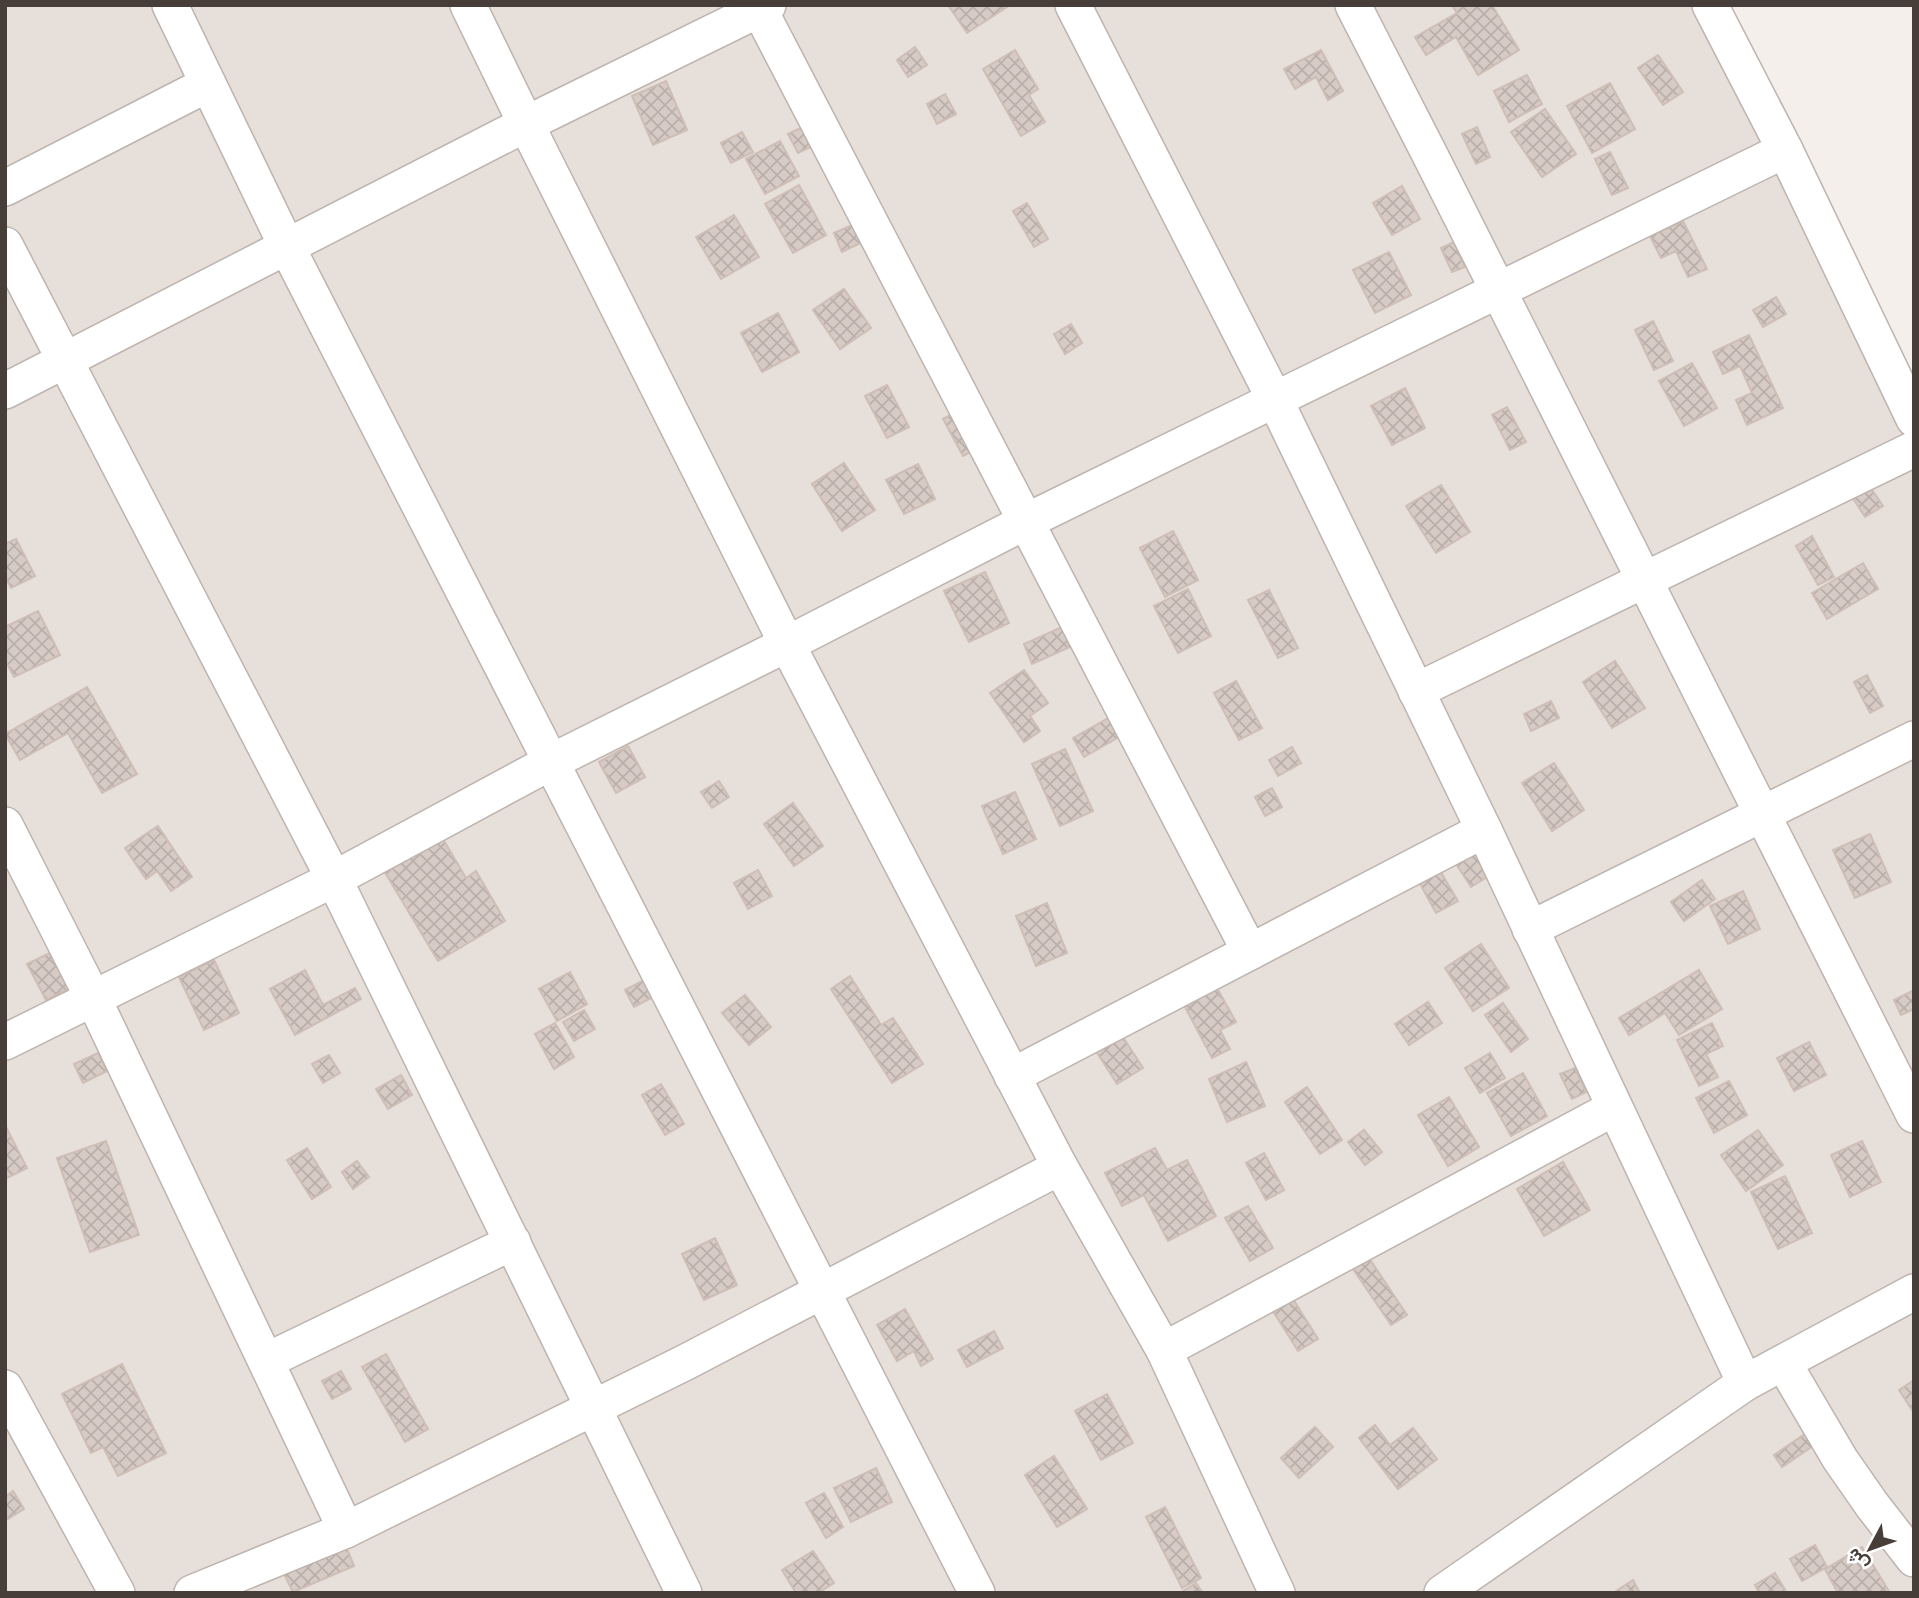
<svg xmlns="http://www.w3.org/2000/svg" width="1919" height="1598" viewBox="0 0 1919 1598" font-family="Arial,Vazirmatn,sans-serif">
<defs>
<pattern id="building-cross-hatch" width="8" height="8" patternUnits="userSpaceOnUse" patternTransform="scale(1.75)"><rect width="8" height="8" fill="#d7cbc5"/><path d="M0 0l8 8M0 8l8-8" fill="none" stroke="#baafaa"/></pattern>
</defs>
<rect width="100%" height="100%" fill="#f4efeb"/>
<polygon fill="#e7dfda" points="5,5 1694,5 1914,422 1914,1593 5,1593"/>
<g fill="url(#building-cross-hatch)" stroke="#cebeb6" stroke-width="2">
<polygon points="948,5 1010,5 967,33"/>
<polygon points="1452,5 1492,5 1519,50 1478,75 1456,37 1426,55 1415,37 1457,13"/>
<polygon points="915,47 927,65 908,77 897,60"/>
<polygon points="1015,50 1038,89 1029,95 1045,122 1021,136 983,69"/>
<polygon points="1321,50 1343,91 1328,100 1316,77 1295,89 1284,69"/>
<polygon points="1658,55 1683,92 1663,105 1638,68"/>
<polygon points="1527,75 1542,104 1509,122 1494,91"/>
<polygon points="666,81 687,130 653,145 632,96"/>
<polygon points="1610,83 1635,129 1592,153 1567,106"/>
<polygon points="945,94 956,114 937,124 927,104"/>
<polygon points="1545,109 1576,154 1542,177 1511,132"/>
<polygon points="813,122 823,141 798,153 788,134"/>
<polygon points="1477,127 1490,157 1476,164 1462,134"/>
<polygon points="742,132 753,152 731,163 721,143"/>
<polygon points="780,141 799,176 765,194 746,159"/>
<polygon points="1610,152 1628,188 1612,195 1595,159"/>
<polygon points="799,185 826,235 793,253 765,204"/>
<polygon points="1402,186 1420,219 1392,235 1373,203"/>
<polygon points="1027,203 1048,239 1034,247 1013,211"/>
<polygon points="734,215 759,257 721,279 696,237"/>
<polygon points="861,221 869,239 842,252 834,233"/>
<polygon points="1683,221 1707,269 1688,277 1676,251 1661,258 1650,236"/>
<polygon points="1454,242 1465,267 1452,272 1441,248"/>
<polygon points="1389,252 1411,295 1375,313 1353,270"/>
<polygon points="844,289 871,328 840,349 813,310"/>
<polygon points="1776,297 1786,314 1763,327 1753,310"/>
<polygon points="778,313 799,352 762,372 741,333"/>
<polygon points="1653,321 1673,361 1654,370 1635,330"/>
<polygon points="1071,324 1082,343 1065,354 1054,334"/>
<polygon points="1749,335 1783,408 1747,425 1736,400 1752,393 1740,366 1723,374 1713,352"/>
<polygon points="1692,363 1717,408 1684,426 1659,381"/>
<polygon points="887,385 909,427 887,438 865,396"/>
<polygon points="1405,388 1425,428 1392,445 1371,406"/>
<polygon points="1507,407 1526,442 1510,450 1492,415"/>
<polygon points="954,413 975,450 963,456 943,419"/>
<polygon points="844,463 875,510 842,531 812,484"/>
<polygon points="918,464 935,499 904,514 886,480"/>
<polygon points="1866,481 1883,506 1865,517 1849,492"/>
<polygon points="1441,485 1470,532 1436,553 1406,506"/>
<polygon points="1173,531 1198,580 1165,597 1140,548"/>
<polygon points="1812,536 1834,577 1818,585 1796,546"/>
<polygon points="16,539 35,576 11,588 5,576 5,544"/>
<polygon points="1863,563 1878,589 1827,619 1812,593"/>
<polygon points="985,572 1009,623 969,642 944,591"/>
<polygon points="1188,589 1211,636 1178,653 1154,606"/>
<polygon points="1269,590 1298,648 1278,658 1248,600"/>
<polygon points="38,611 60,655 14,677 5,660 5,627"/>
<polygon points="1062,627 1070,647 1032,664 1024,644"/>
<polygon points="1615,661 1645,708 1612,728 1583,682"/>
<polygon points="1024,670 1048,703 1030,716 1040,731 1024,742 990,693"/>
<polygon points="1867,675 1883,706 1870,713 1854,682"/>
<polygon points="1236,681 1262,728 1239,740 1214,693"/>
<polygon points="87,687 137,774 102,793 68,733 20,760 5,734"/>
<polygon points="1551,701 1559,718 1531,731 1524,714"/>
<polygon points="1110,717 1121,736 1084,757 1073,738"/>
<polygon points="628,746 645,777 616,793 599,762"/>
<polygon points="1292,747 1301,763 1278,776 1269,760"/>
<polygon points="1065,749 1093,811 1060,826 1032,764"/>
<polygon points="1554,763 1584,810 1552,831 1522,783"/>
<polygon points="719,781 729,797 712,808 701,792"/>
<polygon points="1272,788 1282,807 1265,816 1255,797"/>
<polygon points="1015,792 1036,839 1003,854 982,806"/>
<polygon points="793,803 823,846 794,866 764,824"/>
<polygon points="158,826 192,877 171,891 157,871 146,879 125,848"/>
<polygon points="440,834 466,878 476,871 505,921 438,961 383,869"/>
<polygon points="1870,834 1891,882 1855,898 1833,850"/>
<polygon points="1479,835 1500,869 1471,887 1449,853"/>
<polygon points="1439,869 1458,901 1436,913 1418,880"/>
<polygon points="758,870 772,896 748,909 734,883"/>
<polygon points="1702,880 1715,899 1684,921 1671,902"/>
<polygon points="1743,891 1760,929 1728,944 1710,906"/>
<polygon points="1047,903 1067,953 1036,966 1016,916"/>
<polygon points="1481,944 1509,988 1473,1011 1445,968"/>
<polygon points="60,948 78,984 46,1000 27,964"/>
<polygon points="214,960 239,1013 204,1030 179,977"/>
<polygon points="305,970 323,1005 355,988 361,999 295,1035 270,989"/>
<polygon points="1699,970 1722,1009 1679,1035 1665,1013 1629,1035 1619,1018"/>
<polygon points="570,972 587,1004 557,1021 539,989"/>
<polygon points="850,976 881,1025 893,1018 923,1064 892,1083 831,989"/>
<polygon points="646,979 655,996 634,1007 625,990"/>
<polygon points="1217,988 1236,1022 1220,1030 1230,1049 1212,1058 1184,1005"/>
<polygon points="1914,990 1914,1009 1901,1015 1894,1000"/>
<polygon points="745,995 771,1027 749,1045 722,1013"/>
<polygon points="1428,1002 1442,1023 1409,1045 1395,1024"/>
<polygon points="1503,1003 1528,1039 1511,1052 1485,1015"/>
<polygon points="584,1010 595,1029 574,1041 563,1022"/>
<polygon points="555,1023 574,1057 554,1069 535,1034"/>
<polygon points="1712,1023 1723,1046 1706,1054 1718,1077 1699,1086 1677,1040"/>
<polygon points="1119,1031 1143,1068 1117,1084 1094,1048"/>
<polygon points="1809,1042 1826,1075 1794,1091 1777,1058"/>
<polygon points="98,1053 107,1071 83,1083 74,1064"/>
<polygon points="1490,1053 1505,1078 1480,1093 1465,1068"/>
<polygon points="329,1055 340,1073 323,1083 312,1064"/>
<polygon points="1246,1062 1265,1106 1227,1122 1209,1079"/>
<polygon points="1575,1068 1586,1092 1572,1099 1560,1074"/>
<polygon points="1523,1073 1547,1116 1511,1136 1487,1093"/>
<polygon points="401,1075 412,1095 388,1109 376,1089"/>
<polygon points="1729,1081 1747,1115 1714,1133 1696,1098"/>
<polygon points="661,1084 684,1124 665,1135 642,1095"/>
<polygon points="1307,1087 1342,1140 1320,1154 1285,1102"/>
<polygon points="1449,1097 1479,1147 1448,1166 1418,1115"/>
<polygon points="5,1125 27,1168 5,1179"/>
<polygon points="1364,1130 1382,1152 1365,1165 1348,1142"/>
<polygon points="1758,1130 1783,1165 1746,1191 1721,1155"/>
<polygon points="106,1141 139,1235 90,1252 57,1158"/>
<polygon points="1862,1141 1881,1182 1850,1197 1831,1155"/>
<polygon points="307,1148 331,1187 312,1199 287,1160"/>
<polygon points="1155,1148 1167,1170 1187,1160 1216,1216 1168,1241 1144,1195 1122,1206 1105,1173"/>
<polygon points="1264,1153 1284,1190 1266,1200 1246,1163"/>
<polygon points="357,1161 369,1177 353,1189 342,1172"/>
<polygon points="1563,1162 1590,1210 1544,1236 1517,1189"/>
<polygon points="1785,1176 1812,1233 1778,1249 1751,1192"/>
<polygon points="1248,1206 1273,1248 1250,1261 1225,1218"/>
<polygon points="715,1238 737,1285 704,1300 682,1254"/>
<polygon points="1369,1258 1407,1315 1391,1325 1353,1269"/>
<polygon points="1293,1299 1318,1339 1298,1351 1273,1311"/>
<polygon points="905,1309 933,1359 921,1366 914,1351 897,1361 877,1325"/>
<polygon points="994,1331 1003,1348 967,1367 958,1350"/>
<polygon points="386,1354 428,1429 405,1442 362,1367"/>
<polygon points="122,1364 166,1453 118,1476 103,1447 91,1453 62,1394"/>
<polygon points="341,1371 351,1389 332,1399 322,1381"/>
<polygon points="1914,1380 1914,1413 1899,1390"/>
<polygon points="1107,1394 1133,1443 1101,1460 1075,1411"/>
<polygon points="1375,1425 1390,1445 1413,1428 1437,1459 1398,1489 1359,1438"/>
<polygon points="1315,1427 1333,1447 1299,1478 1281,1458"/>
<polygon points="1805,1434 1813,1446 1782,1467 1774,1455"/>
<polygon points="1054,1456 1087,1509 1057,1527 1025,1475"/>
<polygon points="876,1468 892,1502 851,1522 834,1488"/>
<polygon points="13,1491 24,1509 8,1519 5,1515 5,1497"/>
<polygon points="824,1493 843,1527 826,1538 806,1503"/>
<polygon points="1165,1507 1201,1578 1182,1588 1146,1517"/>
<polygon points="345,1544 354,1566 293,1592 282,1570"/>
<polygon points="1815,1545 1827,1567 1802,1581 1790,1559"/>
<polygon points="1862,1547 1890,1593 1838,1593 1825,1569"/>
<polygon points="813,1551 834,1583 818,1593 796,1593 782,1570"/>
<polygon points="1775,1573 1787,1593 1759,1593 1755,1585"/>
<polygon points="1633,1580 1640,1593 1617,1593 1616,1591"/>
<polygon points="1196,1583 1203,1593 1180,1593"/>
</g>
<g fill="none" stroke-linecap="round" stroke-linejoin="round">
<g stroke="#beb4af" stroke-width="38">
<g id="street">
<polyline points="170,5 287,247 977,1593"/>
<polyline points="468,5 526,124 787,644 1060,1167 1164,1350 1277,1593"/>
<polyline points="757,5 1250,952"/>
<polyline points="1073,5 1275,400 1484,830 1745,1383"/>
<polyline points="1353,5 1429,153 1914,1115"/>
<polyline points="1710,5 1785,150 1914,419"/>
<polyline points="5,188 208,84"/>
<polyline points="5,245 334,879 684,1593"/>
<polyline points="5,391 526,124 768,5"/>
<polyline points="1416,691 1914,449"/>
<polyline points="5,825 93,998 346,1530"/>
<polyline points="1530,929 1914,739"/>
<polyline points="5,1042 334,879 551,762 787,644 1025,522 1785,150"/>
<polyline points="1012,1076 1484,830"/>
<polyline points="1164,1350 1614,1108"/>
<polyline points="266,1361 513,1242"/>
<polyline points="1784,1364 1840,1459 1872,1505 1914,1559"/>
<polyline points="5,1388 117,1593"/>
<polyline points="192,1593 346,1530 686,1362 1060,1167"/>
<polyline points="1442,1593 1745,1383 1914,1292"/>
</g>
</g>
<use href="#street" stroke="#fff" stroke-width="35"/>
</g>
<rect width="1919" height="1598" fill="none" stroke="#473e3a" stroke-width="14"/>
<g transform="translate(1870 1549) rotate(229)" stroke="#ffffff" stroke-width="5" paint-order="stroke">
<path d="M0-5L12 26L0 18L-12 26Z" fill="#473e3a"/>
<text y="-10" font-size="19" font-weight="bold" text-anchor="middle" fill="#473e3a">ش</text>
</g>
</svg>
